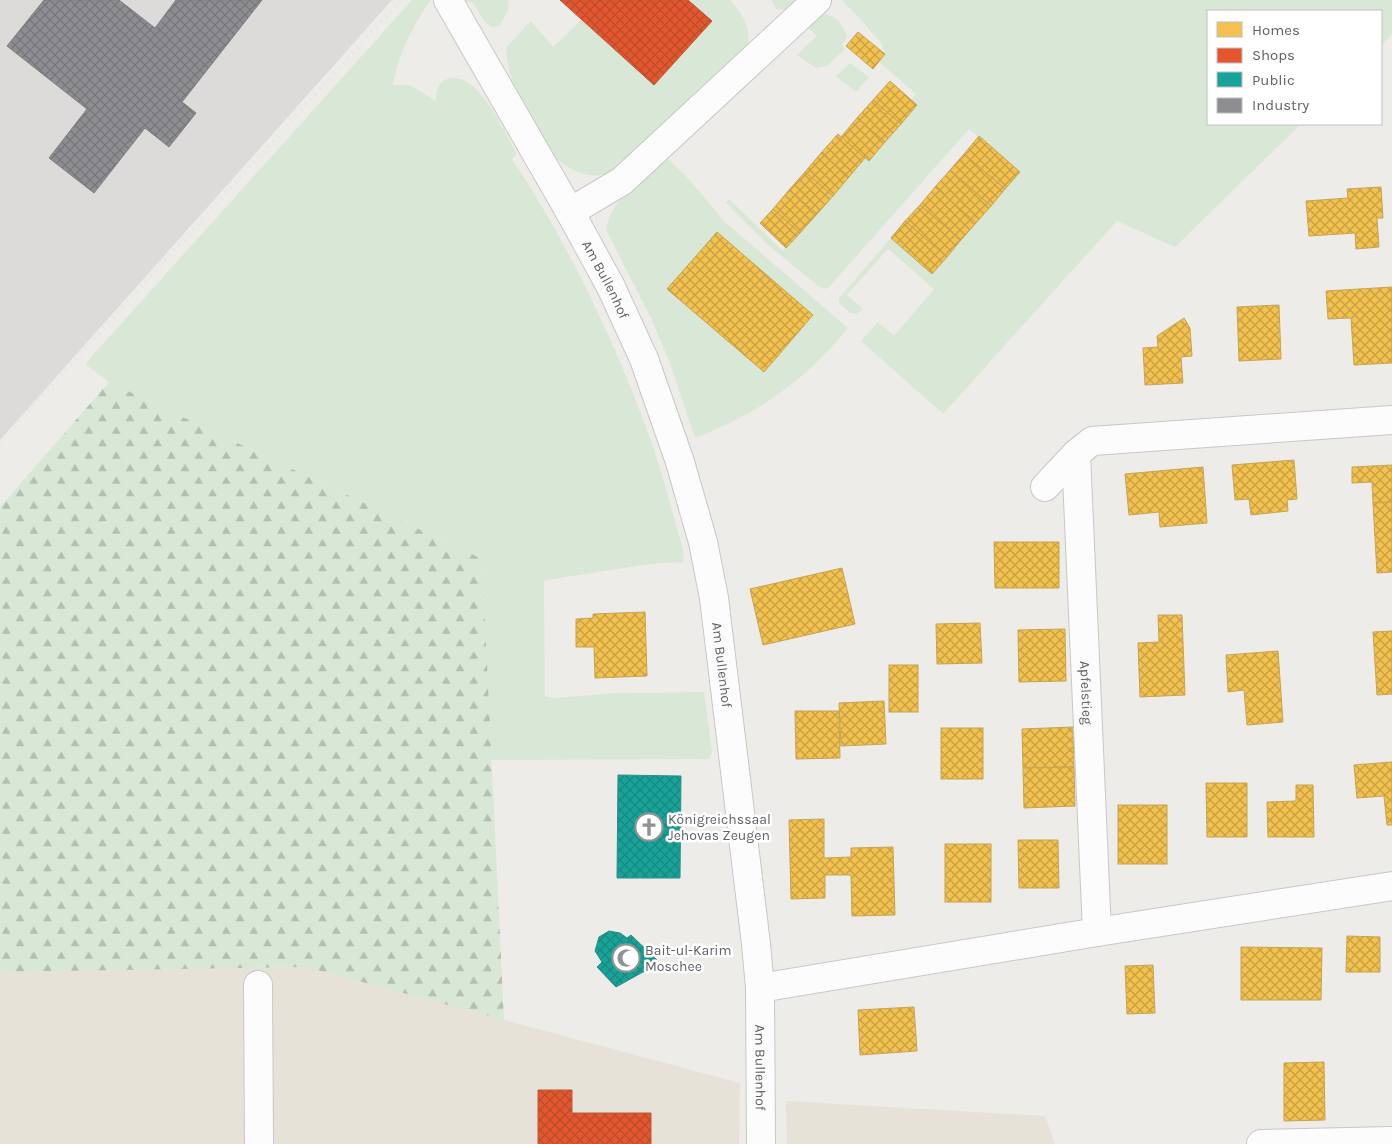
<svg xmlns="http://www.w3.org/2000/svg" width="1392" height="1144" viewBox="0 0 1392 1144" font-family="Karla,sans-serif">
<defs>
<pattern id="forest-firs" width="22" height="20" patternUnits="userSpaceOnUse" patternTransform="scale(1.25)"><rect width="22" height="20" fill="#d9e8d6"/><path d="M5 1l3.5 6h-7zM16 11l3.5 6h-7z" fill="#b3bfb1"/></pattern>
<pattern id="homes-cross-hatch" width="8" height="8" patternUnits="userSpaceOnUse" patternTransform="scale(1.25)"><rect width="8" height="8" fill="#f2c14e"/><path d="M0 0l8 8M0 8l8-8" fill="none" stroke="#c7a045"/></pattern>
<pattern id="shops-cross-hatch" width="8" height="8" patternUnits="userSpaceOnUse" patternTransform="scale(1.25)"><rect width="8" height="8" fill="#e4572e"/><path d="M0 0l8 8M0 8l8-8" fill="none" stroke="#bc4b2b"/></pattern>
<pattern id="public-cross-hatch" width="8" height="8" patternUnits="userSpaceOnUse" patternTransform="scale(1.25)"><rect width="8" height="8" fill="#17a398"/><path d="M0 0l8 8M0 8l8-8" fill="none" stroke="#188880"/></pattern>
<pattern id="industry-cross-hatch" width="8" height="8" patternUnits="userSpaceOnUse" patternTransform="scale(1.25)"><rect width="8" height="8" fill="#8d8d92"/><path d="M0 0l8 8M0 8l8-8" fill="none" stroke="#76777b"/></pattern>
</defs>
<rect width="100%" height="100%" fill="#edece9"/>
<g fill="#e6e2d8">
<polygon points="306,967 740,1083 739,1144 0,1144 0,972"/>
<polygon points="786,1101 1045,1116 1055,1144 787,1144"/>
</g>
<polygon fill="#dddbd9" points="0,0 392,0 0,440"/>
<g fill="#d9e8d6">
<path d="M412,0H431C413,25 398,54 393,85H410L436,101C436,92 437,82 447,79C478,69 504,132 517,154L512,159C569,245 616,343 651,441C664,478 673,516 684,553L683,562L650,564L547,580L544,582L545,696L552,698L619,693L704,692L712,752L709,759L491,760L482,559L109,382L85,364Z"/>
<polygon points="462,0 509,0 508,11 499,26 491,27 484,21 473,3"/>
<path d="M691,0H730C743,15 751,26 748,46L611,173C587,180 570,171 552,155C537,130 502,75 507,46L531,21L553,47L582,19L654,84L711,22L690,2Z"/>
<polygon points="772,0 800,0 788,10 776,9"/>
<polygon points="842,0 1392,0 1392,34 1381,45 1381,11 1208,11 1208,124 1301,124 1175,247 1117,221 943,414 861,341 878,322 894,336 934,289 888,249 847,295 863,309 857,314 850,313 839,303 839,298 891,238 932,274 1020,172 969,129 829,287 825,289 818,286 767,244 726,203 729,199 783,251 865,158 869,161 917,105 911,100 916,94 879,62 885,54 881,42"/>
<path d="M826,14C838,17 844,26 847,37L842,45L845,49L827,66L816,68L797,55L817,36L807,27L818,16Z"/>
<polygon points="850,63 869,77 856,92 836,76"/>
<path d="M666,157L687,177L725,222L848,328C804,382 759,413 695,438L670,363L651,318L606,230C611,198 644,177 666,157Z"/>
</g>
<polygon fill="url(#forest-firs)" points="109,382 482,559 504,1020 306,967 0,972 0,507"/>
<g fill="url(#homes-cross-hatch)" stroke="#c6a455">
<polygon points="858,32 885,54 873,69 846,46"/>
<polygon points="890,81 917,105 901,124 873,100"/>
<polygon points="873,100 901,124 885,142 857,118"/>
<polygon points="857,118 885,142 869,161 841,137"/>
<polygon points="838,134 865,158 849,177 821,153"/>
<polygon points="979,136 1020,172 1005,189 964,154"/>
<polygon points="821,153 849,177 833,196 805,172"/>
<polygon points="964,154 1005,189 991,206 950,170"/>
<polygon points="950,170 991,206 976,223 935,187"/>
<polygon points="805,172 833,196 817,214 789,190"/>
<polygon points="935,187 976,223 961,240 920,205"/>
<polygon points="1381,187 1383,218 1377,218 1379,247 1356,249 1355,233 1309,236 1306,201 1348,198 1347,189"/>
<polygon points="789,190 817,214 800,233 773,209"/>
<polygon points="920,205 961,240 947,257 905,221"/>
<polygon points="773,209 800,233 786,248 760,223"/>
<polygon points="905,221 947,257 932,274 891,238"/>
<polygon points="717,232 813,315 764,372 667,289"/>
<polygon points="1392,287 1392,363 1354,365 1351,318 1328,319 1326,291"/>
<polygon points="1279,305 1281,359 1239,361 1237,307"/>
<polygon points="1184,318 1190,328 1192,356 1181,357 1183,383 1145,385 1143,348 1158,347 1157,336"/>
<polygon points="1294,460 1297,499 1287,500 1288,511 1251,515 1249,499 1235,500 1232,465"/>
<polygon points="1392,465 1392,502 1373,503 1372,482 1352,483 1352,467"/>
<polygon points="1203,467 1207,523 1160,527 1159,512 1129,515 1125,474"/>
<polygon points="1392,502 1392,572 1377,573 1373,503"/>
<polygon points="994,542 1059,542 1059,588 995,588"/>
<polygon points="842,568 855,624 763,645 750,589"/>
<polygon points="645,612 647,676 595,678 594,647 576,647 576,619 593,618 593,614"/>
<polygon points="1158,615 1182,615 1185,695 1140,697 1138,643 1159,642"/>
<polygon points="980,623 982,663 937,664 936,624"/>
<polygon points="1065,629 1066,681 1019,682 1018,630"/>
<polygon points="1392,631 1392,694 1377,695 1373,632"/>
<polygon points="1278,651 1283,722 1247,725 1244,690 1228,692 1226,655"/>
<rect x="889" y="665" width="29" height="47"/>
<polygon points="884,701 886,744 841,746 839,703"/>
<polygon points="795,711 839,711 840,758 796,759"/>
<polygon points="1073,727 1074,767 1023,768 1022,729"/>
<rect x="941" y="728" width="42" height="51"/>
<polygon points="1392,762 1392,825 1387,825 1384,796 1357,798 1354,765"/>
<polygon points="1074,767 1075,806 1024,808 1023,768"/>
<polygon points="1206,783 1247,783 1247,837 1207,837"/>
<polygon points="1296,785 1313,785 1314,837 1268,837 1267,802 1296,801"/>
<rect x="1118" y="805" width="49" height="59"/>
<polygon points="824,819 824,858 851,857 851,848 893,847 895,915 852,916 851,875 825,875 825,898 791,899 789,820"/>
<polygon points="1018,840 1058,840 1059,888 1019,888"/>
<rect x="945" y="844" width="46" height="58"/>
<polygon points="1347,936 1380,937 1380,972 1346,972"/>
<polygon points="1241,947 1322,948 1321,1000 1241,1000"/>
<polygon points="1153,965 1155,1013 1127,1014 1125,966"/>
<polygon points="914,1007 917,1051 860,1055 858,1010"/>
<polygon points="1324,1062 1325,1120 1284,1121 1284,1063"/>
</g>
<g fill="url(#shops-cross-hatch)" stroke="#bc5a3f">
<polygon points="560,0 688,0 712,21 654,85"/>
<polygon points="538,1090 572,1090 572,1113 651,1113 651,1144 538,1144"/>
</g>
<g fill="url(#public-cross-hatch)" stroke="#2d9089">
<polygon points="618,775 681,776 680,878 617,878"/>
<polygon points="609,931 620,933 627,938 631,935 657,960 650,967 650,971 643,972 616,987 597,967 602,962 595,951 599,937"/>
</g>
<polygon fill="url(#industry-cross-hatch)" stroke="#7f8085" points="44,0 119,0 155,28 176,0 262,0 182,102 196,113 169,147 145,128 94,193 49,158 87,109 7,46"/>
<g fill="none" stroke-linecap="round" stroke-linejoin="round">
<g stroke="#c8c8c8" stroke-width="30">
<g id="minor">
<path id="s1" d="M448,0L570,212L611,287L644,359L680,462L703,542L714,598L756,944L760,988L761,1144"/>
<polyline points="570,212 622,181 817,0"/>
<path id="s2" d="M1076,454L1097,932"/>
<polyline points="1045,487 1076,454 1092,441 1392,420"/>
<polyline points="258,985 259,1144"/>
<polyline points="760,988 1097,932 1392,886"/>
<polyline points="1261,1144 1392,1141"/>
</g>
</g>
<use href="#minor" stroke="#fcfcfc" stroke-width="28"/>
<polyline stroke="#e3e4e3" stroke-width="4" stroke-dasharray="1 6" stroke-linecap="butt" points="0,442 401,0"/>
</g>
<defs>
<g id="church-ring" transform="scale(1.4375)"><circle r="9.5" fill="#fff" stroke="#919294" stroke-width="1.5"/><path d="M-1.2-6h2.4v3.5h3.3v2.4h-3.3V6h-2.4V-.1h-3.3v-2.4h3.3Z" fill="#919294"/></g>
<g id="mosque-ring" transform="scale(1.4375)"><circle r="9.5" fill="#fff" stroke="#919294" stroke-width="1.5"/><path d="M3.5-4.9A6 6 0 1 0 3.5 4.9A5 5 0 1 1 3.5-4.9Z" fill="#919294"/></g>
</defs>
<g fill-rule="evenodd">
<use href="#church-ring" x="649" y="827"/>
<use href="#mosque-ring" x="626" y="958"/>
</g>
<g text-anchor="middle" stroke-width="5" stroke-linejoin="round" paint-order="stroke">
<g font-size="14" fill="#5f6266" stroke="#fff">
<text dy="5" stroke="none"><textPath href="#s1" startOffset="321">Am Bullenhof</textPath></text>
<text dy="5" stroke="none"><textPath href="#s1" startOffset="726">Am Bullenhof</textPath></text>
<text dy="5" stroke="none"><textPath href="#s2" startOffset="239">Apfelstieg</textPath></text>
<text dy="5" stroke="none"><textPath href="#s1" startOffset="1131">Am Bullenhof</textPath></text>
</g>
<g font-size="14" fill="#5f6266" stroke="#fff" text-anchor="start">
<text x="668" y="824">Königreichssaal<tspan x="668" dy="16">Jehovas Zeugen</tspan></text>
<text x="645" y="955">Bait-ul-Karim<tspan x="645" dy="16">Moschee</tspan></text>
</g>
</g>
<rect x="1207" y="10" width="175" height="115" fill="#ffffff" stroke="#bfc0c2"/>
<rect x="1217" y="22" width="25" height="15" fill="#f2c14e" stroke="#bfc0c2"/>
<text x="1252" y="35" font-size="15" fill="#5f6266">Homes</text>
<rect x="1217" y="48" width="25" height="15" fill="#e4572e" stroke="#bfc0c2"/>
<text x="1252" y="60" font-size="15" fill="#5f6266">Shops</text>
<rect x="1217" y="72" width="25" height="15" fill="#17a398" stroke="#bfc0c2"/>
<text x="1252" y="85" font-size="15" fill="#5f6266">Public</text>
<rect x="1217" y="98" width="25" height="15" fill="#8d8d92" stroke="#bfc0c2"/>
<text x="1252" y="110" font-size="15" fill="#5f6266">Industry</text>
</svg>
